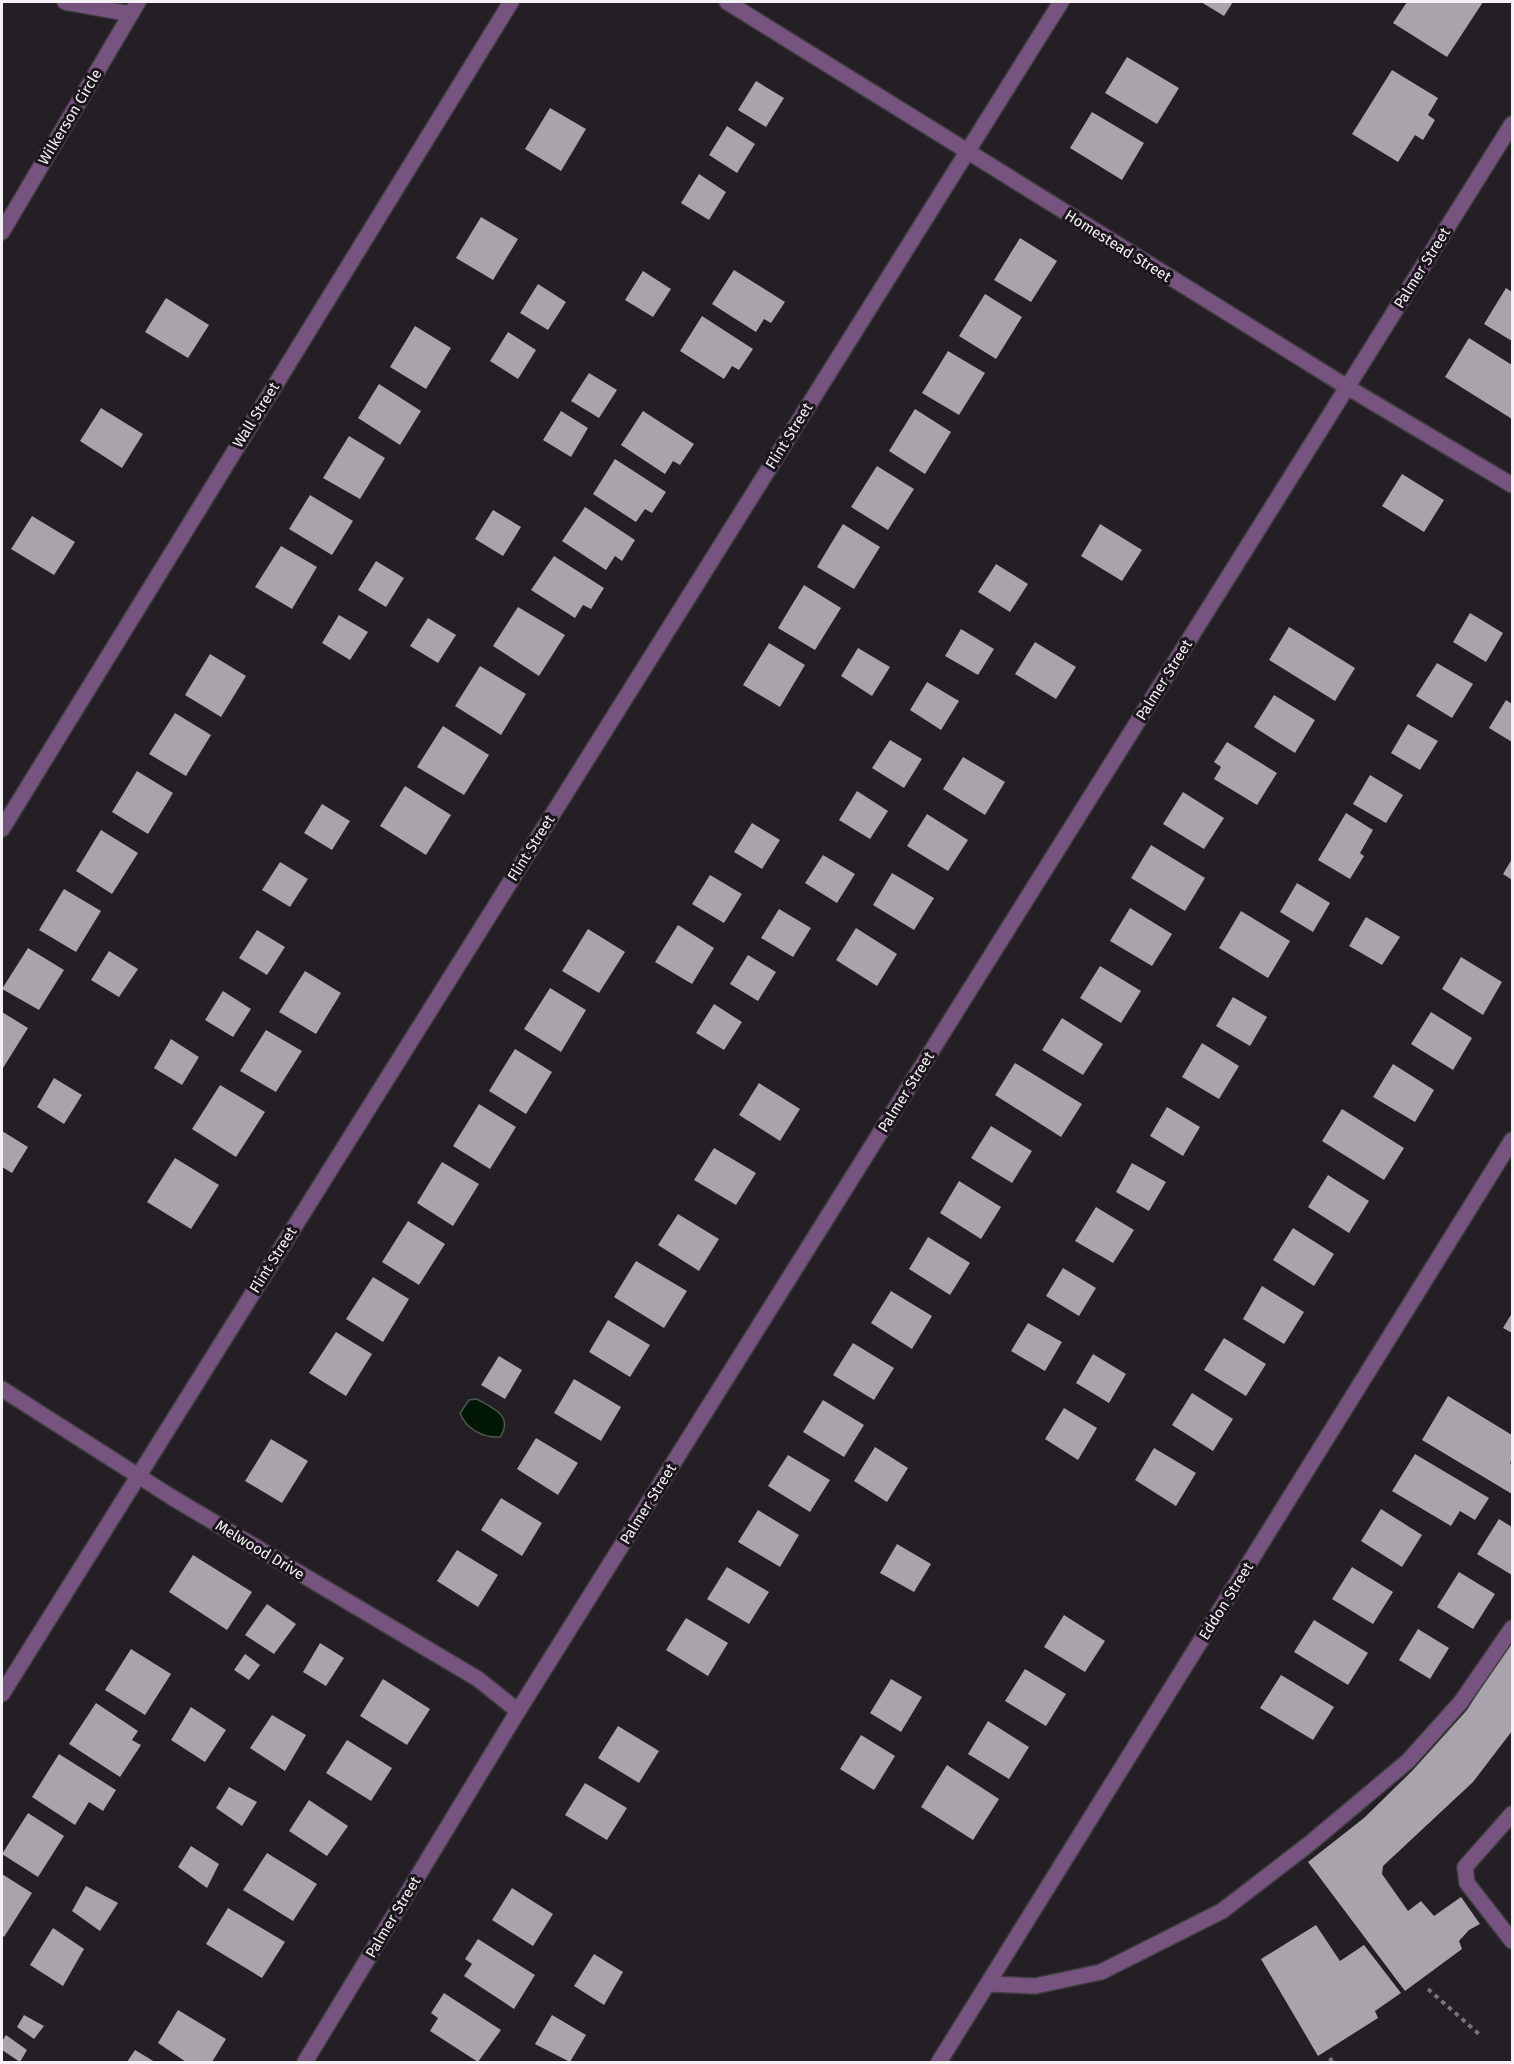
<svg xmlns="http://www.w3.org/2000/svg" width="1514" height="2064" viewBox="0 0 1514 2064" font-family="'Fira Sans',sans-serif">
<rect width="100%" height="100%" fill="#231f24"/>
<path fill="#021706" stroke="#4b594e" stroke-width="1.5" d="M477,1399C493,1408 514,1416 500,1437C483,1438 466,1429 460,1413L469,1400Z"/>
<g fill="#a9a3ab">
<polygon points="1201,2 1233,2 1224,16"/>
<polygon points="1407,2 1483,2 1447,57 1393,23"/>
<polygon points="1127,57 1179,88 1157,124 1105,93"/>
<polygon points="1392,70 1438,98 1428,115 1435,120 1423,140 1415,135 1398,162 1352,134"/>
<polygon points="756,81 784,98 766,127 738,110"/>
<polygon points="550,108 586,129 561,171 525,149"/>
<polygon points="1092,112 1144,143 1122,180 1070,148"/>
<polygon points="727,126 755,144 737,173 709,155"/>
<polygon points="699,174 726,192 709,220 681,203"/>
<polygon points="481,217 518,239 493,280 456,258"/>
<polygon points="1020,238 1057,261 1031,302 994,280"/>
<polygon points="734,270 785,302 771,323 764,319 756,332 712,304"/>
<polygon points="643,271 671,289 653,317 625,300"/>
<polygon points="538,284 566,302 548,330 520,313"/>
<polygon points="1506,288 1512,292 1512,341 1484,324"/>
<polygon points="985,294 1022,317 996,359 959,336"/>
<polygon points="166,298 209,325 188,358 145,332"/>
<polygon points="702,316 753,349 739,370 732,366 724,379 680,351"/>
<polygon points="415,326 451,348 426,389 390,367"/>
<polygon points="508,332 536,350 518,379 490,361"/>
<polygon points="1469,338 1512,365 1512,419 1445,377"/>
<polygon points="948,351 985,373 959,415 922,393"/>
<polygon points="589,373 617,390 599,418 571,401"/>
<polygon points="379,384 421,411 400,445 358,418"/>
<polygon points="101,408 143,434 122,468 80,441"/>
<polygon points="915,409 951,432 925,474 889,451"/>
<polygon points="561,411 588,428 571,457 543,440"/>
<polygon points="643,411 694,444 680,465 673,461 665,474 621,445"/>
<polygon points="349,436 385,458 360,499 323,478"/>
<polygon points="615,459 666,492 652,513 645,509 636,522 593,494"/>
<polygon points="877,466 914,489 888,530 851,507"/>
<polygon points="1402,474 1444,500 1424,532 1382,506"/>
<polygon points="310,495 353,521 332,555 289,529"/>
<polygon points="585,507 635,540 622,561 615,556 606,570 562,541"/>
<polygon points="493,510 521,527 503,556 475,539"/>
<polygon points="32,516 75,542 54,575 11,549"/>
<polygon points="843,524 880,547 854,589 817,567"/>
<polygon points="1100,524 1142,550 1122,581 1081,556"/>
<polygon points="281,546 317,567 292,609 255,587"/>
<polygon points="554,556 604,588 591,609 583,605 575,618 531,590"/>
<polygon points="376,561 404,578 386,607 358,590"/>
<polygon points="996,564 1028,584 1010,612 978,592"/>
<polygon points="804,585 841,608 815,650 778,628"/>
<polygon points="518,607 565,635 539,676 493,646"/>
<polygon points="1470,613 1503,633 1486,662 1453,642"/>
<polygon points="339,615 368,632 350,660 322,643"/>
<polygon points="428,618 456,635 438,663 410,646"/>
<polygon points="1289,627 1355,668 1335,701 1269,660"/>
<polygon points="961,629 994,649 978,675 945,656"/>
<polygon points="1035,642 1076,667 1056,699 1015,674"/>
<polygon points="769,643 805,665 780,707 743,685"/>
<polygon points="858,648 890,667 872,696 841,676"/>
<polygon points="210,654 246,676 221,717 185,695"/>
<polygon points="1437,663 1473,684 1452,718 1416,696"/>
<polygon points="480,666 526,694 501,735 455,706"/>
<polygon points="927,682 959,701 941,730 910,710"/>
<polygon points="1274,695 1315,720 1295,753 1254,727"/>
<polygon points="1506,700 1512,704 1512,742 1489,728"/>
<polygon points="175,713 211,735 186,776 149,754"/>
<polygon points="1408,724 1438,741 1420,770 1391,753"/>
<polygon points="443,726 489,755 464,795 417,767"/>
<polygon points="890,740 922,759 904,788 872,768"/>
<polygon points="1227,742 1277,773 1257,805 1214,779 1221,767 1214,762"/>
<polygon points="963,757 1005,782 985,815 943,789"/>
<polygon points="137,771 173,793 148,834 112,812"/>
<polygon points="1370,775 1403,795 1386,823 1353,804"/>
<polygon points="405,786 451,815 426,855 380,826"/>
<polygon points="857,791 888,811 870,839 839,820"/>
<polygon points="1183,792 1224,818 1204,849 1163,824"/>
<polygon points="322,804 350,821 332,850 304,833"/>
<polygon points="1346,813 1373,830 1360,853 1364,856 1350,879 1318,860"/>
<polygon points="927,814 968,840 948,871 907,846"/>
<polygon points="752,823 780,840 762,869 734,852"/>
<polygon points="101,830 138,853 112,894 76,871"/>
<polygon points="1151,845 1205,878 1185,911 1131,878"/>
<polygon points="823,855 855,874 837,903 805,883"/>
<polygon points="1512,859 1512,880 1503,874"/>
<polygon points="280,862 308,879 290,907 262,890"/>
<polygon points="892,873 934,898 914,930 873,905"/>
<polygon points="710,875 742,894 724,923 692,904"/>
<polygon points="1297,883 1330,903 1313,932 1280,912"/>
<polygon points="64,889 101,911 76,952 39,930"/>
<polygon points="1130,908 1172,934 1152,966 1110,941"/>
<polygon points="779,909 811,928 793,957 761,938"/>
<polygon points="1241,911 1290,941 1268,978 1219,948"/>
<polygon points="1366,917 1400,937 1382,965 1349,946"/>
<polygon points="678,925 714,948 692,984 655,962"/>
<polygon points="856,928 897,954 877,986 836,960"/>
<polygon points="588,929 625,952 599,993 562,971"/>
<polygon points="257,930 285,947 267,975 239,958"/>
<polygon points="28,948 64,970 39,1010 2,989"/>
<polygon points="109,951 138,969 119,997 91,980"/>
<polygon points="748,955 776,972 758,1001 730,984"/>
<polygon points="1461,957 1502,982 1483,1015 1442,989"/>
<polygon points="1100,966 1141,991 1121,1023 1080,998"/>
<polygon points="305,971 341,993 316,1034 279,1012"/>
<polygon points="550,988 586,1010 561,1052 524,1029"/>
<polygon points="223,991 251,1009 233,1037 205,1020"/>
<polygon points="1233,997 1267,1017 1250,1046 1216,1026"/>
<polygon points="714,1004 742,1022 724,1050 696,1033"/>
<polygon points="2,1012 28,1028 3,1068 2,1067"/>
<polygon points="1431,1012 1472,1038 1453,1070 1411,1044"/>
<polygon points="1062,1018 1103,1044 1083,1075 1042,1050"/>
<polygon points="266,1030 302,1051 276,1092 240,1071"/>
<polygon points="171,1039 199,1057 182,1085 154,1068"/>
<polygon points="1202,1043 1239,1066 1219,1099 1182,1077"/>
<polygon points="515,1049 552,1072 526,1114 489,1091"/>
<polygon points="1015,1063 1082,1104 1061,1137 995,1095"/>
<polygon points="1393,1064 1434,1090 1415,1122 1373,1097"/>
<polygon points="54,1078 82,1095 64,1124 37,1107"/>
<polygon points="759,1083 800,1109 780,1141 739,1115"/>
<polygon points="220,1085 265,1112 236,1157 192,1129"/>
<polygon points="479,1104 516,1127 490,1169 453,1146"/>
<polygon points="1167,1107 1200,1127 1183,1156 1150,1136"/>
<polygon points="1342,1109 1404,1148 1384,1180 1322,1141"/>
<polygon points="991,1126 1032,1151 1012,1183 971,1158"/>
<polygon points="2,1131 28,1147 12,1173 2,1167"/>
<polygon points="714,1148 756,1173 736,1205 694,1180"/>
<polygon points="175,1158 219,1185 191,1229 147,1202"/>
<polygon points="442,1162 479,1184 453,1226 417,1203"/>
<polygon points="1132,1163 1166,1182 1149,1211 1116,1192"/>
<polygon points="1328,1175 1369,1201 1349,1233 1308,1207"/>
<polygon points="959,1181 1001,1207 981,1239 940,1213"/>
<polygon points="1096,1207 1134,1230 1113,1263 1075,1241"/>
<polygon points="678,1214 719,1239 699,1271 658,1245"/>
<polygon points="408,1221 445,1244 419,1285 382,1262"/>
<polygon points="1293,1228 1334,1254 1314,1286 1273,1260"/>
<polygon points="928,1237 970,1263 950,1295 909,1269"/>
<polygon points="636,1261 687,1291 664,1328 614,1297"/>
<polygon points="1063,1268 1096,1288 1079,1316 1046,1296"/>
<polygon points="373,1277 409,1299 383,1342 346,1319"/>
<polygon points="1262,1286 1304,1312 1284,1344 1243,1319"/>
<polygon points="891,1291 932,1316 912,1349 871,1323"/>
<polygon points="1512,1313 1512,1333 1503,1328"/>
<polygon points="608,1320 650,1345 630,1377 589,1352"/>
<polygon points="1028,1323 1062,1342 1045,1371 1011,1351"/>
<polygon points="336,1332 372,1354 346,1396 309,1373"/>
<polygon points="1224,1338 1266,1364 1246,1396 1204,1370"/>
<polygon points="853,1343 894,1368 874,1400 833,1375"/>
<polygon points="1093,1354 1126,1374 1109,1403 1076,1383"/>
<polygon points="499,1356 522,1370 505,1399 481,1385"/>
<polygon points="574,1379 621,1407 601,1441 554,1413"/>
<polygon points="1192,1393 1233,1419 1213,1451 1172,1425"/>
<polygon points="1448,1396 1512,1435 1512,1459 1510,1463 1512,1465 1512,1494 1422,1440"/>
<polygon points="823,1400 864,1425 844,1457 803,1432"/>
<polygon points="1064,1408 1097,1428 1078,1460 1045,1439"/>
<polygon points="536,1438 578,1463 558,1495 517,1469"/>
<polygon points="271,1439 308,1461 282,1503 245,1481"/>
<polygon points="875,1447 908,1468 887,1502 854,1481"/>
<polygon points="1154,1448 1196,1473 1176,1506 1135,1480"/>
<polygon points="1415,1454 1489,1498 1475,1520 1460,1511 1451,1526 1392,1491"/>
<polygon points="788,1455 830,1480 810,1512 768,1486"/>
<polygon points="501,1498 542,1523 522,1556 481,1530"/>
<polygon points="1381,1509 1422,1535 1402,1567 1361,1541"/>
<polygon points="758,1510 799,1535 780,1567 738,1542"/>
<polygon points="1499,1519 1512,1527 1512,1575 1477,1554"/>
<polygon points="897,1544 931,1564 914,1592 880,1573"/>
<polygon points="457,1550 498,1575 478,1607 437,1581"/>
<polygon points="193,1555 252,1592 227,1630 169,1592"/>
<polygon points="727,1567 769,1592 749,1624 707,1599"/>
<polygon points="1352,1567 1393,1592 1373,1624 1332,1599"/>
<polygon points="1459,1572 1495,1594 1473,1629 1437,1607"/>
<polygon points="267,1604 296,1624 274,1654 245,1635"/>
<polygon points="1064,1615 1105,1641 1085,1672 1044,1647"/>
<polygon points="686,1618 728,1643 708,1676 666,1650"/>
<polygon points="1314,1620 1368,1653 1348,1685 1294,1652"/>
<polygon points="1418,1629 1449,1648 1430,1679 1399,1660"/>
<polygon points="1512,1639 1512,1731 1473,1782 1383,1866 1382,1874 1408,1911 1421,1901 1434,1916 1461,1897 1480,1924 1469,1930 1459,1941 1462,1949 1405,1991 1308,1862 1364,1818 1412,1771 1467,1710"/>
<polygon points="320,1643 344,1658 326,1686 303,1672"/>
<polygon points="131,1649 171,1674 145,1715 105,1690"/>
<polygon points="245,1654 260,1665 249,1680 234,1670"/>
<polygon points="1025,1669 1066,1694 1046,1726 1005,1701"/>
<polygon points="1281,1675 1334,1707 1313,1740 1260,1708"/>
<polygon points="383,1679 430,1709 407,1745 360,1716"/>
<polygon points="891,1679 922,1697 901,1732 870,1713"/>
<polygon points="96,1703 138,1731 132,1740 141,1745 120,1777 69,1744"/>
<polygon points="191,1707 226,1730 205,1762 171,1740"/>
<polygon points="272,1715 306,1735 285,1771 250,1748"/>
<polygon points="988,1721 1029,1747 1009,1779 968,1754"/>
<polygon points="618,1726 659,1751 639,1783 598,1758"/>
<polygon points="861,1735 895,1756 874,1790 840,1769"/>
<polygon points="347,1740 392,1768 371,1801 326,1773"/>
<polygon points="59,1754 116,1790 103,1811 89,1802 75,1825 32,1797"/>
<polygon points="947,1765 999,1799 973,1840 921,1807"/>
<polygon points="585,1783 627,1808 607,1840 565,1815"/>
<polygon points="229,1787 257,1802 242,1826 216,1808"/>
<polygon points="309,1800 348,1826 327,1856 289,1831"/>
<polygon points="28,1813 64,1836 38,1877 2,1854"/>
<polygon points="191,1846 219,1864 207,1888 178,1867"/>
<polygon points="267,1853 317,1884 293,1921 243,1890"/>
<polygon points="2,1874 32,1893 4,1937 2,1935"/>
<polygon points="86,1886 118,1903 100,1931 72,1911"/>
<polygon points="512,1888 553,1914 533,1946 492,1920"/>
<polygon points="228,1908 285,1942 262,1978 206,1944"/>
<polygon points="1316,1925 1340,1961 1364,1945 1401,1993 1375,2011 1378,2018 1318,2056 1261,1959"/>
<polygon points="53,1928 84,1949 63,1986 30,1965"/>
<polygon points="478,1939 535,1975 514,2009 464,1976 472,1964 465,1959"/>
<polygon points="594,1954 623,1972 604,2005 574,1986"/>
<polygon points="444,1993 501,2030 478,2062 430,2031 438,2018 431,2013"/>
<polygon points="178,2010 226,2039 212,2062 186,2062 158,2043"/>
<polygon points="24,2015 44,2026 34,2039 17,2027"/>
<polygon points="552,2015 586,2035 570,2062 535,2044"/>
<polygon points="6,2035 27,2050 20,2062 2,2050 2,2041"/>
<polygon points="135,2050 155,2062 127,2062"/>
</g>
<g fill="none" stroke-linecap="round" stroke-linejoin="round">
<g stroke="#403d41" stroke-width="18">
<g id="minor">
<polyline points="65,2 131,14"/>
<polyline points="727,2 1347,387 1512,485"/>
<polyline points="2,232 138,2"/>
<polyline points="2,829 511,2"/>
<polyline points="2,1389 173,1498 478,1679 518,1711"/>
<polyline points="2,1694 1061,2"/>
<polyline points="1512,1814 1465,1867 1467,1883 1512,1941"/>
<polyline points="988,1984 1035,1986 1101,1972 1222,1911 1309,1844 1408,1761 1461,1702 1512,1628"/>
<polyline points="305,2062 518,1711 1512,124"/>
<polyline points="939,2062 1512,1140"/>
</g>
</g>
<g stroke="#767277" stroke-width="4" stroke-dasharray="4.5 4.5" stroke-linecap="butt">
<polyline points="1428,1989 1479,2034"/>
<polyline points="1330,2058 1332,2062"/>
</g>
<use href="#minor" stroke="#76547f" stroke-width="15"/>
</g>
<g text-anchor="middle" stroke-width="6" stroke-linejoin="round" paint-order="stroke">
<g font-size="15" fill="#f5f2f6" stroke="#1a161b">
<text transform="translate(70 117) rotate(-59)" y="5">Wilkerson Circle</text>
<text transform="translate(1118 246) rotate(32)" y="5">Homestead Street</text>
<text transform="translate(1422 268) rotate(-58)" y="5">Palmer Street</text>
<text transform="translate(256 415) rotate(-58)" y="5">Wall Street</text>
<text transform="translate(789 436) rotate(-58)" y="5">Flint Street</text>
<text transform="translate(1164 680) rotate(-58)" y="5">Palmer Street</text>
<text transform="translate(531 848) rotate(-58)" y="5">Flint Street</text>
<text transform="translate(906 1092) rotate(-58)" y="5">Palmer Street</text>
<text transform="translate(273 1260) rotate(-58)" y="5">Flint Street</text>
<text transform="translate(648 1504) rotate(-58)" y="5">Palmer Street</text>
<text transform="translate(260 1550) rotate(31)" y="5">Melwood Drive</text>
<text transform="translate(1226 1601) rotate(-58)" y="5">Eddon Street</text>
<text transform="translate(393 1917) rotate(-59)" y="5">Palmer Street</text>
</g>
</g>
<rect width="1514" height="2064" fill="none" stroke="#f5f2f6" stroke-width="6"/>
</svg>
